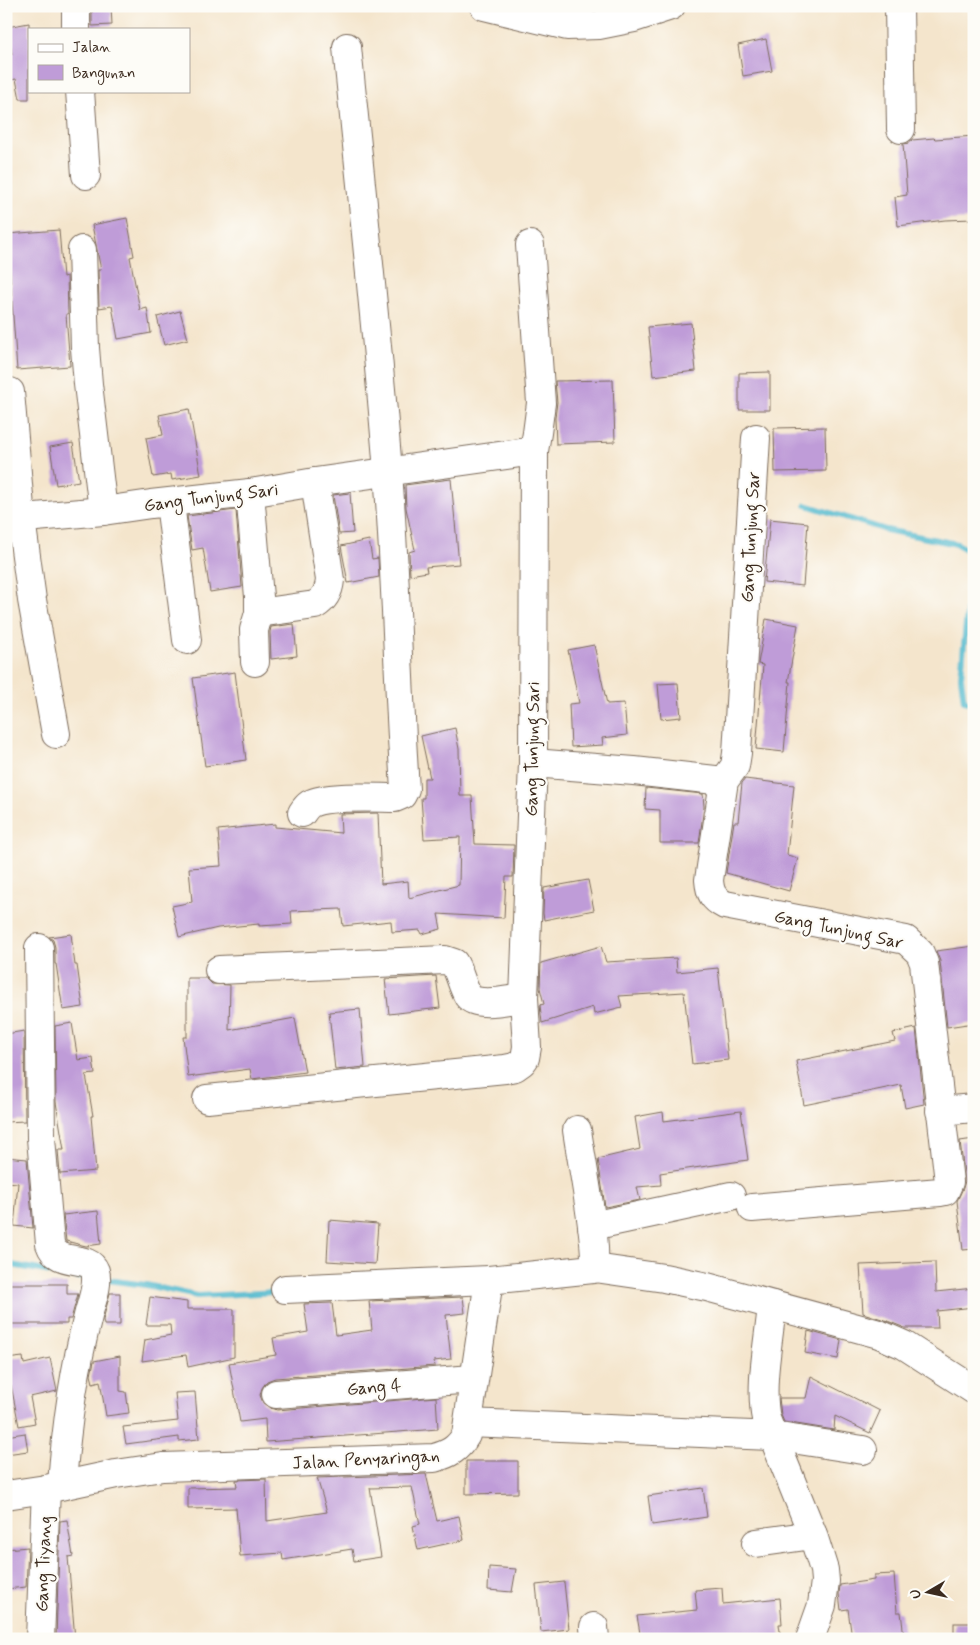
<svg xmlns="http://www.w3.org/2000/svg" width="980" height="1645" viewBox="0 0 980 1645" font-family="Mynerve,sans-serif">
<rect width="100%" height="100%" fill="#fdfcf7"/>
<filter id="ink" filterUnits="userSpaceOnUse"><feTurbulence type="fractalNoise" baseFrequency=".02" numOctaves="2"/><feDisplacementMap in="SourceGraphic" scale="10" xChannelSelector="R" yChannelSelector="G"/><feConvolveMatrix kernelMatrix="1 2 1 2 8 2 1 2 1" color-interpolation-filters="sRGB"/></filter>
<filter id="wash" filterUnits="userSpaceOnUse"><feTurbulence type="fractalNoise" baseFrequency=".0096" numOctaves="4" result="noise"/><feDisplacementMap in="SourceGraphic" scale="20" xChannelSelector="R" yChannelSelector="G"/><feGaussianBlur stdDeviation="1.12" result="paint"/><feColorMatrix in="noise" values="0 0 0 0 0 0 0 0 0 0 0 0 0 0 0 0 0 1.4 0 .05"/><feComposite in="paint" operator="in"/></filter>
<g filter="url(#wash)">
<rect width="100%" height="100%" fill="#f4e5cc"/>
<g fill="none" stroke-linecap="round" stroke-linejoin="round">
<g stroke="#4eb7cc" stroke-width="6">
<polyline points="806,505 886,530 957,544 968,550 972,561 961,677 964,701 974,703"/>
<polyline points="6,1264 79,1277"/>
<polyline points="107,1280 146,1285 197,1296 279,1292"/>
</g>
</g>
<g id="blocks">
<g fill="#bf9cd8">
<polygon points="92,6 111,6 112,25 92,26"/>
<polygon points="29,23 29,99 20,99 16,79 6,81 6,55 12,54 7,27"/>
<polygon points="766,39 772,71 743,76 738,45"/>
<polygon points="974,136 974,219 945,220 898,226 895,197 907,195 903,144 909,143 912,140 934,138 935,139"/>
<polygon points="127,218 134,256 130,257 140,310 147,308 151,333 118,339 112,306 99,308 98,270 101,270 92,225"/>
<polygon points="59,230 63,277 67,276 68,314 66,314 70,366 17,370 7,234"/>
<polygon points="180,311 188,339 164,345 157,317"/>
<polygon points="691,323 696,371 653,376 648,327"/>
<polygon points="770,372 770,410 739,410 739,373"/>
<polygon points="613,380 615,442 556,444 555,418 557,402 555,381"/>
<polygon points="189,409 201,475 172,480 171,474 153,477 146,438 163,435 159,415"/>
<polygon points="825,427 826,471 775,472 774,428"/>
<polygon points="73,443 79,481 56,485 50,447"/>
<polygon points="451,479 459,564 426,567 427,572 410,575 409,552 415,550 406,508 405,485"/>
<polygon points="350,493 353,533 339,534 333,495"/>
<polygon points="236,510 242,587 210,592 203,548 192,550 187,516"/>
<polygon points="770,519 808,523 803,586 764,582"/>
<polygon points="369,540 372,559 378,558 379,577 348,583 341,546"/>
<polygon points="766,619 798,625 788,682 790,682 784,752 756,749 763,665 758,664"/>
<polygon points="294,624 297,656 271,659 270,632 271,627"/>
<polygon points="594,645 607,704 624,703 627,735 602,738 603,745 571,747 569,704 579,703 568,650"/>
<polygon points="235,672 246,760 205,766 193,678"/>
<polygon points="678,683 681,717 661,719 658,684"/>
<polygon points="455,728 459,749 460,796 472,796 475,844 514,845 513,877 506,877 504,918 438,914 441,929 422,934 420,930 392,932 391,921 343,926 341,909 291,911 292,924 259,926 259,924 218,928 179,937 172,906 192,902 189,868 221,866 218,830 275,824 275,827 341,833 340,814 378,813 381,884 408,881 409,898 459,885 460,837 424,839 421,798 424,798 424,778 430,778 421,736"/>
<polygon points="745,779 794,785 787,855 798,858 789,891 726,873 734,822 738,822 742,783"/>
<polygon points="646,788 703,794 704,807 699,843 660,843 660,810 645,809"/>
<polygon points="588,880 594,910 544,920 543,913 544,888"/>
<polygon points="71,934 75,965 77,965 83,1007 63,1010 56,964 55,964 55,947 53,940 49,937"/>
<polygon points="601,946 606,962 676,958 677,972 718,968 728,1060 692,1064 684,992 619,996 622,1007 594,1014 593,1007 542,1023 540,1005 544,1004 540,988 541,963"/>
<polygon points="974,946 974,1023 947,1027 940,961 936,951"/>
<polygon points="436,976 440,1008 389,1014 385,979"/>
<polygon points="187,978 206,978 212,984 230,985 229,1030 295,1018 305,1072 252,1079 250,1069 188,1077 183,1037 187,1037"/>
<polygon points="360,1009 365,1067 335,1070 329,1012"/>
<polygon points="72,1023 78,1060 93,1058 95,1074 86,1075 93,1116 91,1116 96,1171 60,1174 58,1150 64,1150 56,1102 55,1026"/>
<polygon points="916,1028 924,1104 905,1108 901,1085 804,1105 796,1061 895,1041 893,1033"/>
<polygon points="24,1031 25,1121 6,1122 6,1034"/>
<polygon points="741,1111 748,1160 660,1173 661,1185 637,1187 640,1200 605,1207 598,1159 640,1149 635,1117 663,1112 664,1121"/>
<polygon points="974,1139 974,1249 963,1250 957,1201 963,1188 965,1181 960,1141"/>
<polygon points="6,1157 27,1159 33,1228 14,1226 18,1183 6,1182"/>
<polygon points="98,1211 101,1244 86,1246 66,1241 63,1215"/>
<polygon points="329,1220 378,1224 375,1264 327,1261"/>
<polygon points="935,1262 936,1292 974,1288 974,1307 937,1311 938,1328 905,1328 885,1320 863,1313 860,1265"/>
<polygon points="6,1284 67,1284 67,1294 78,1294 71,1319 67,1319 67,1324 6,1324"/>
<polygon points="110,1293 120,1293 120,1325 104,1325 103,1320"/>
<polygon points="150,1297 187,1302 187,1309 234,1309 234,1357 188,1367 186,1355 142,1361 145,1340 171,1335 170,1325 146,1325"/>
<polygon points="463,1297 465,1313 446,1315 451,1359 434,1361 435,1366 275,1378 267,1381 262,1388 260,1395 263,1403 270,1408 277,1410 436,1397 438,1429 266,1442 265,1419 240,1422 229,1363 276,1355 273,1338 308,1332 304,1304 332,1303 336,1335 372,1330 369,1301"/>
<polygon points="808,1331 841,1340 838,1359 805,1353"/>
<polygon points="120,1356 120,1391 126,1392 129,1413 106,1416 100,1381 93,1383 91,1375 94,1361"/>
<polygon points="23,1357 24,1364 50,1358 57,1391 30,1397 35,1423 19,1426 11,1385 9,1386 6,1359"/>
<polygon points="811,1376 880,1411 870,1433 835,1416 834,1430 784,1422 781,1415 779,1398 806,1398"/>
<polygon points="195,1392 199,1439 179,1441 179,1437 126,1444 123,1427 178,1421 175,1393"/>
<polygon points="25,1433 28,1451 6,1454 6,1436"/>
<polygon points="466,1461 518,1461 518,1493 466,1494"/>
<polygon points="426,1474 437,1521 459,1516 464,1540 418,1550 413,1526 420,1524 412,1487 370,1488 381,1557 354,1561 352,1549 283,1560 282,1553 240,1556 236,1508 188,1509 188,1488 237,1487 236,1480 266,1479 267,1521 327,1512 317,1478"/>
<polygon points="703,1488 707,1517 652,1525 648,1496"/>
<polygon points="67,1520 73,1556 68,1557 75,1639 56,1639 60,1521"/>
<polygon points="28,1547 26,1587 6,1589 6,1549"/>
<polygon points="489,1567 516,1569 512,1592 488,1590"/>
<polygon points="894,1574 897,1612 901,1612 904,1637 890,1639 852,1639 848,1609 841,1610 839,1594 840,1585 874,1580 874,1575"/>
<polygon points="564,1582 569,1629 541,1632 536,1585"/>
<polygon points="722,1588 723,1604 780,1598 782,1624 779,1624 781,1639 641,1639 637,1616 697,1610 695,1590"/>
<rect x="954" y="1623" width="20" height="16"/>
</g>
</g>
</g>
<g filter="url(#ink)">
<use href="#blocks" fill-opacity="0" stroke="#7c6b5b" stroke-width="1"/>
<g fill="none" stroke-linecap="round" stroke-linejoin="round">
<g stroke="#7c6b5b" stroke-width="30">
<g id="minor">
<polyline points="76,6 76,29"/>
<polyline points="484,6 567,26 599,25 634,18 671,6"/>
<polyline points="899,6 901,129"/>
<polyline points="80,91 86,175"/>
<polyline points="82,250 85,348 88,384 103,511"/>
<polyline points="10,392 21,519 32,600 56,734"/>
<polyline points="250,493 259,597 259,613 254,630 255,662"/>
<polyline points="170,503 187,640"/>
<polyline points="6,521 36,517 103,511 151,504 250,493 315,482 534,451"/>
<path d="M259,613L315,605C325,599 329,591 330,580L315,482"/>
<polyline points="533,763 634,771 724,781"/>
<path d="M302,813C304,810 307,806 310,804C326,795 375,798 395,798L402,795L405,789C398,683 396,577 388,472C377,330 361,188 347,47"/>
<path d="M39,948L41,1138L50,1244C58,1268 88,1253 95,1271C99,1284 92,1300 89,1312C74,1370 66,1426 62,1485"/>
<path d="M219,970L445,960L454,963C460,973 462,986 468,996C477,1008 511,999 524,998"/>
<polyline points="207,1099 505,1069 515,1067 522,1062 525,1058 527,1047 524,998 533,763 534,451 537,433 541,403 530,245"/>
<polyline points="940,1111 974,1108"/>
<path d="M752,1208L940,1192L945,1191L949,1182L924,963L920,953L906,940L725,905C713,899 710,893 709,880L724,781L735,766L737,753L756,438"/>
<polyline points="592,1226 731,1196"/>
<polyline points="595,1268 664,1278 707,1287 879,1334 904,1345 974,1390"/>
<path d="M285,1289L489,1280L593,1269C600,1254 580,1153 577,1130"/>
<path d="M772,1305C769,1341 759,1385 766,1419L813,1535L824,1570L825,1581L822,1605L810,1639"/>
<polyline points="276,1394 473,1379"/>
<polyline points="468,1423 773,1436 863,1450"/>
<path d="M6,1495L46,1489L116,1474L163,1467L434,1458C449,1454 458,1449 466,1435L489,1280"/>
<polyline points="756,1543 813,1535"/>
<polyline points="594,1627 595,1639"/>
<polyline points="40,1639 46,1489"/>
</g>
</g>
<use href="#minor" stroke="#fff" stroke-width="28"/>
</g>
</g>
<g text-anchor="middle" stroke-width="4.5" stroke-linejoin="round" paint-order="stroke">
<g font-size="18" fill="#3b2a1e" stroke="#fdfcf7">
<text transform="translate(211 497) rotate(-7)" y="6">Gang Tunjung Sari</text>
<text transform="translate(750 537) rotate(-87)" y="6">Gang Tunjung Sar</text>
<text transform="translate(532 749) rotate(-89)" y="6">Gang Tunjung Sari</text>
<text transform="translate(839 929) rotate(12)" y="6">Gang Tunjung Sar</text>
<text transform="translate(374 1387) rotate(-4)" y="6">Gang 4</text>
<text transform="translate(366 1459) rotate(-3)" y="6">Jalan Penyaringan</text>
<text transform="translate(43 1564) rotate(-88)" y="6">Gang Tiyang</text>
</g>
</g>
<rect width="980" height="1645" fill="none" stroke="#fdfcf7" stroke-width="25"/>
<rect x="28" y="28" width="162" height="65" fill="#fdfcf7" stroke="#afa8a0"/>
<rect x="38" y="44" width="25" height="8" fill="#ffffff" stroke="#afa8a0"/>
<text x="72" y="52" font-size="15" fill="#3b2a1e">Jalan</text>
<rect x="38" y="65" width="25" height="15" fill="#bf9cd8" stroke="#afa8a0"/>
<text x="72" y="78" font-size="15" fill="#3b2a1e">Bangunan</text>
<g transform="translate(928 1592) rotate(261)" stroke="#fdfcf7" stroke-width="4" paint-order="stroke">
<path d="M0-4L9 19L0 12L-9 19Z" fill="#3b2a1e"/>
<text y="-8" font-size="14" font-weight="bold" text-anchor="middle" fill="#3b2a1e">U</text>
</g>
</svg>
